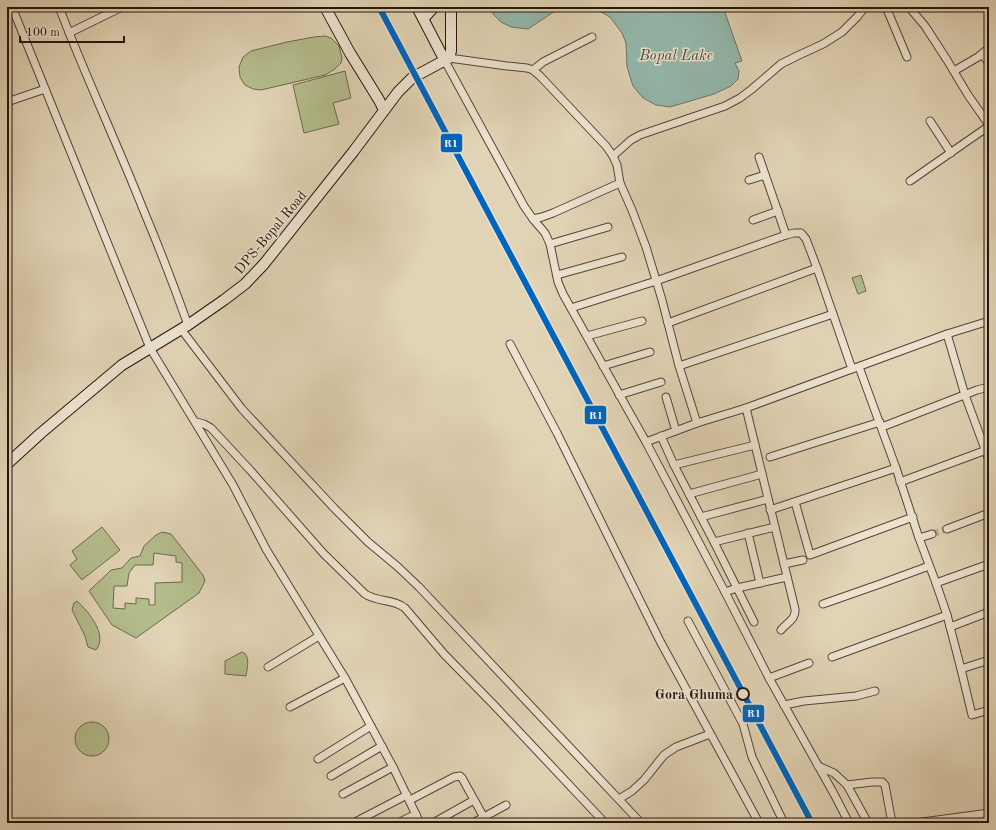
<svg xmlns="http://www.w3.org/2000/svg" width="996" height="830" viewBox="0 0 996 830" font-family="'Old Standard TT',serif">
<rect width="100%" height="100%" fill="#e1d3b5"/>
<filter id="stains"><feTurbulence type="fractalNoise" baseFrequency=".005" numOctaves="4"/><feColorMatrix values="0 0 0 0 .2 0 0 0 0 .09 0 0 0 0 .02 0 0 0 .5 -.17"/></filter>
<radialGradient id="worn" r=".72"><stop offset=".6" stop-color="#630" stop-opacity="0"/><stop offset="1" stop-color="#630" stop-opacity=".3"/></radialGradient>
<g fill="#b4bc8c" stroke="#6b694c" fill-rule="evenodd">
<polygon points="325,36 331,38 339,46 342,58 341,63 335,69 325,75 261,90 253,89 245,85 240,77 239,67 243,57 251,51 287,42 314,37"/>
<polygon points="345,71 351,98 333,103 339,124 304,133 293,85"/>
<polygon points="861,275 866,291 858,294 852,278"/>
<polygon points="102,527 120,550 83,579 81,579 70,565 77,559 72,551"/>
<path d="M162,532L171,534L203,575L205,581L199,593L136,638L112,625L89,591L111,570L122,568L131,558L140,556L144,546L156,535ZM154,553L176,556V562L182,563V582L155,583V605H149V599L136,598V604L125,603V609L113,608L114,586H127L129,573L135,565H153Z"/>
<path d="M77,601C89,612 108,635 96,650L88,647L85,636L72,610L74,603Z"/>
<path d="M242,652C251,655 247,668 246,676L225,674V661Z"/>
<circle cx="92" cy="739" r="17"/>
</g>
<g fill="#94b8ac" stroke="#66776c">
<polygon points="491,7 561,7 528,29 511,27 501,22 493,14"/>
<polygon points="592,7 723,7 742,61 735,63 739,71 738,79 731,86 714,94 670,107 656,105 643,98 633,86 627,67 626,43 622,33 610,17"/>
</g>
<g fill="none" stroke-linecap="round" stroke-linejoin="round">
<polyline stroke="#bbad93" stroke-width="7" stroke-dasharray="7 3.5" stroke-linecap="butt" points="932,534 947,529"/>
<g stroke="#524537" stroke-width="9">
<g id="street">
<polyline points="12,7 150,348 233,485 266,549 345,678 393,767 420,823"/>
<path d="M59,7C85,75 116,141 143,209C159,247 174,286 188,325"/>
<polyline points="886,7 907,57"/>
<polyline points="909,7 925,26 947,60 968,95 989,125"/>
<polyline points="69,33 122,7"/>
<polyline points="982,54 989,63"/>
<polyline points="449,58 507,66 527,68 533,70 540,76 606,146 613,156 617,165 620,183 632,210 646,247 662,300 679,366 697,423 746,408 947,334 989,321"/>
<polyline points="445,61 524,206 533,219 542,217 553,213 620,183"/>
<polyline points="533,70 543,62 592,37"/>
<polyline points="954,71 978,57 989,48"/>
<polyline points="7,102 45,89"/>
<polyline points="930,121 951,153"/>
<polyline points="613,156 631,140 640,135 725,106 740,98 752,89 781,64 797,56 823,44 842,32 857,17 865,7"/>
<polyline points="759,157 786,235"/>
<polyline points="749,180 765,175"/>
<polyline points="910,181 989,126"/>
<polyline points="533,219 545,233 550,244 558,282 563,294 646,442 725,592 769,678 834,794 849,823"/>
<polyline points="753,220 778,211"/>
<polyline points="550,244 608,227"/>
<polyline points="557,275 622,257"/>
<polyline points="571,308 656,281 786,235 794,233 801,233 806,239 817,268 852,369"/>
<polyline points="668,323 817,268"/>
<polyline points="181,329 242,409 334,508 368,542 398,567 419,587 641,823"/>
<polyline points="947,334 965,395 989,460"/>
<polyline points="587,336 642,321"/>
<polyline points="510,344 557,433 660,641 759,823"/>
<polyline points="603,366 650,352"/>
<polyline points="679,366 833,314"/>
<polyline points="859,367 896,468 919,538 936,583 947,615 961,669 972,715 989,710"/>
<polyline points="619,395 661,382"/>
<polyline points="666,397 676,431"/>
<path d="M746,408L795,609C796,620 787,622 781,630"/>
<path d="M196,422L204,424L211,428L250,470L324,554L365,594C379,603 392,598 405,608L444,654L494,705L605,823"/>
<polyline points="882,427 977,390 989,387"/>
<polyline points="661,436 674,465 714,542 754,622"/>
<polyline points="646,442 697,423"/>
<polyline points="770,457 880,422"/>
<polyline points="674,465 755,445"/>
<polyline points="900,482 989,449"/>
<polyline points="689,494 762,474"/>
<polyline points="795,502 810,555 913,517"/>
<polyline points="770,510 896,468"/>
<polyline points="701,517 768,499"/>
<polyline points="947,529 989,513"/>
<polyline points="748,533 760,583"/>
<polyline points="919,538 932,534"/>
<polyline points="714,542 775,527"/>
<polyline points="784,564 803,560"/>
<polyline points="936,583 989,564"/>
<polyline points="725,592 737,588 787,577"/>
<polyline points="823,604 880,584 929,566"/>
<polyline points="688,621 743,724 752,757 784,823"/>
<polyline points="950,627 989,612"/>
<polyline points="832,657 947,615"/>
<polyline points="268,667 319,636"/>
<polyline points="961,669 989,660"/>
<polyline points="769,678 809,663"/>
<polyline points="784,705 804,701 856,696 875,691"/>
<polyline points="290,707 345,678"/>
<polyline points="318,759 371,726"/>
<polyline points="818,766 834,773 847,785 868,823"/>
<polyline points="331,776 382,746"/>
<polyline points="847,785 872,782 882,782 885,785 892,823"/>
<polyline points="343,794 393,767"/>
<polyline points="619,799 632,791 644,780 664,755 676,747 710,734"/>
<polyline points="410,800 454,777 460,776 462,778 487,823"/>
<polyline points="357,821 407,795"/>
<polyline points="398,823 416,814"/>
<polyline points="433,823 474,800"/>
<polyline points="473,823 506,805"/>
<polyline points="915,823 989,813"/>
</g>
</g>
<g stroke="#22160d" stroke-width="12">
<g id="secondary">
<polyline points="325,7 350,53 379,100 384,110"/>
<polyline points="417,7 445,61"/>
<polyline points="424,18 434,7"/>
<polyline points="7,464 41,433 122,365 188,325 224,300 245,284 264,264 353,152 398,92 412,78 449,58 451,51 451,7"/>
</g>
</g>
<use href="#street" stroke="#ece2cf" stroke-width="7"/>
<use href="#secondary" stroke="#ece2cf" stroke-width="10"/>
<g stroke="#ece2cf" stroke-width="9">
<polyline id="rail-1" points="379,7 812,823"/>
</g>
<use href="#rail-1" stroke="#0065bd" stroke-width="6"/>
</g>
<circle fill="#ece2cf" stroke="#22160d" stroke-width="2" cx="743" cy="694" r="6"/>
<g text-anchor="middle" stroke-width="3" stroke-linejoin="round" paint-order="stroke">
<g font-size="14" fill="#22160d" stroke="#ece2cf">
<text transform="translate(270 232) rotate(-50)" y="5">DPS-Bopal Road</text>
</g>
<g font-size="14" font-weight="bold" fill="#22160d" stroke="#ece2cf" text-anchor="end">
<text x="733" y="699">Gora Ghuma</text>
</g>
<g font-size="15" font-style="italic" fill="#4a4f45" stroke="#ece2cf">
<text x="676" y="60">Bopal Lake</text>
</g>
</g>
<g stroke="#ece2cf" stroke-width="1.5">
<rect x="440" y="133" width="23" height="20" rx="4" fill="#0065bd"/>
<rect x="584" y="405" width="23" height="20" rx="4" fill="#0065bd"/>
<rect x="742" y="704" width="23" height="19" rx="4" fill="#0065bd"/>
</g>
<g font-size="11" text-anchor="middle" font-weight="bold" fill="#fff">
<text x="451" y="147">R1</text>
<text x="596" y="419">R1</text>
<text x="754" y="717">R1</text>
</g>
<rect width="996" height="830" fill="none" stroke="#e1d3b5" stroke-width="24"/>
<rect x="8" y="8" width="980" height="814" fill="none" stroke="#22160d" stroke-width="2"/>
<rect x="12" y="12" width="972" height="806" fill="none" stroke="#22160d"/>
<path d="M20 36v6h104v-6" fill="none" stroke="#22160d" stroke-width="2"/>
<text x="26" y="36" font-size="12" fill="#22160d" stroke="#ece2cf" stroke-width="3" paint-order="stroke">100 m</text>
<rect width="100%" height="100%" filter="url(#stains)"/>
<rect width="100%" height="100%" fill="url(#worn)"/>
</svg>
